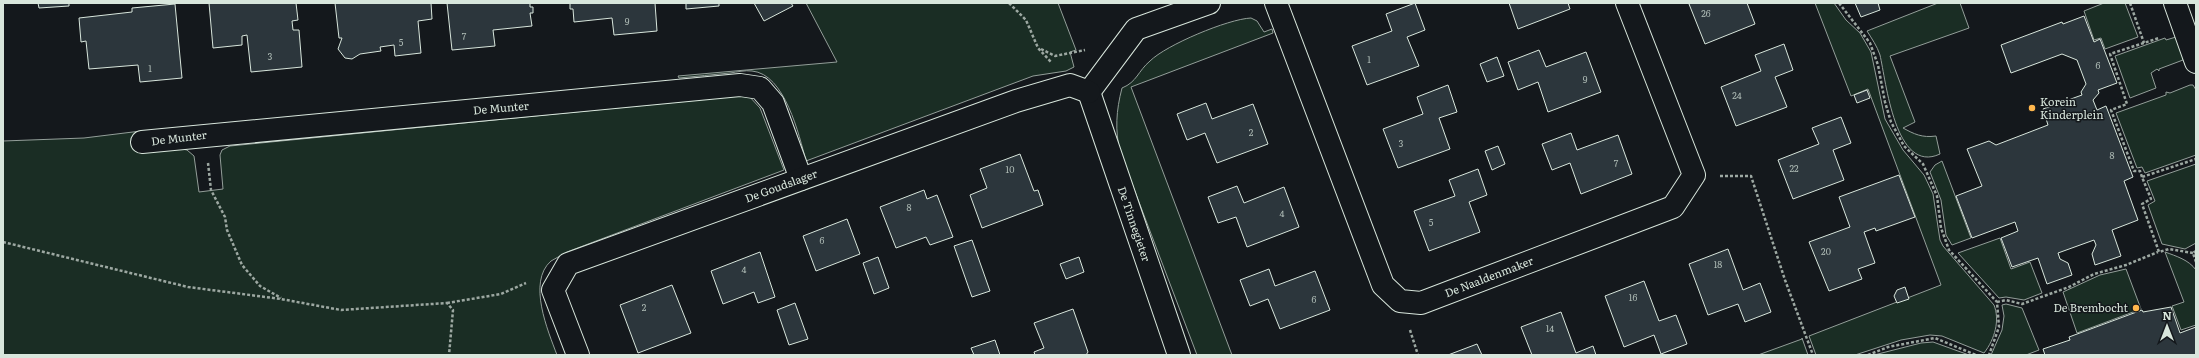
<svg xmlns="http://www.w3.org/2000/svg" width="2199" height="358" viewBox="0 0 2199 358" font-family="Literata,serif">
<rect width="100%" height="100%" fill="#14181c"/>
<g fill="#1a2d24" stroke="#939e99">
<path d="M806,3H1058L1076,50L1070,52L1074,67L1066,71L1033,76L806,161C799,135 785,74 752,71C745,70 737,72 730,73C713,75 696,76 679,78L678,76L837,62Z"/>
<path d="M1815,3H1834L1846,20L1860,33L1871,52L1885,119L1903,150L1924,175L1933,194L1940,240L1943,246L1994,305C2000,320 1995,339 1984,353L1942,336L1930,335L1901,340L1855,355H1816L1809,336L1941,285L1868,89L1851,96Z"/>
<path d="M1938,3H1960L1969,28L1890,56L1915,122L1903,128C1914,134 1922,138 1936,136L1940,154C1895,175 1886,81 1880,55C1877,46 1872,39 1867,31Z"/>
<polygon points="2104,3 2125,3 2138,37 2105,49 2101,38 2094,40 2084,11"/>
<path d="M1251,18L1257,21L1264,32L1272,29L1273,33L1131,87L1232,355H1197L1120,152C1115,130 1116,111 1122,88C1137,82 1138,71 1150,61C1166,45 1228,19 1251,18Z"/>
<polygon points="2176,37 2184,57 2183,60 2159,69 2159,71 2157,69 2151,73 2156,88 2130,98 2115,56 2165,38 2166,40"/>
<polygon points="2190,85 2193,85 2196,90 2196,155 2145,173 2142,167 2137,168 2116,113 2166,95 2166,92 2170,93"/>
<path d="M748,95L760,108L784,170L567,252C562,255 556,258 551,261C527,282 548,331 557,355H3V141L84,138L141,131L143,152L182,149L187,150L194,156L199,192L223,189L220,155L222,150L230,146Z"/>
<polygon points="1942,161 1971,238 1952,245 1946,235 1941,200 1930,172 1935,165"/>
<polygon points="2196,164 2196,243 2185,249 2162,244 2148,205 2155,201 2147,181"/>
<polygon points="2000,238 2011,269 2030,262 2042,293 2024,300 2006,297 1999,298 1958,253"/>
<path d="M2165,252C2176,256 2189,260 2196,270V325L2181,330L2172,306L2184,302Z"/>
<polygon points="2126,269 2141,309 2077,333 2063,292 2100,275"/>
<polygon points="2006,304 2022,308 2039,350 2026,355 1991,355 2002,330 2004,316 2002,305"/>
<polygon points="1802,338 1808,355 1758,355 1802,339"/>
<polygon points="1933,342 1969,355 1874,355 1921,343"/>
</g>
<g fill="#2c363c" stroke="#d8e6dc">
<polygon points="38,3 69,3 69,6 39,8"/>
<polygon points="209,3 296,3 298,20 292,21 293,30 299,30 302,67 251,72 247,35 242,36 242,45 213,48"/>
<polygon points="335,3 431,3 432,19 418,21 421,53 395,56 394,45 380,47 381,51 360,54 352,59 345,58 338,49 342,38 339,38"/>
<polygon points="447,3 530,3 530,7 533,7 533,13 530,13 532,26 493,30 495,46 452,50"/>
<polygon points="570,3 655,3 657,31 614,35 612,18 574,22 573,9 570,9"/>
<polygon points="686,3 719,3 719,6 686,9"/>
<polygon points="754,3 791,3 793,6 764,21"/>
<polygon points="1415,3 1425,30 1407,37 1419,66 1367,85 1352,46 1392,31 1386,14"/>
<polygon points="1509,3 1568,3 1570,9 1518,29"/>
<polygon points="1692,3 1747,3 1755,24 1705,44 1689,4"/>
<polygon points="1855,3 1878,3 1880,10 1861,17"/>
<polygon points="175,4 182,78 140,82 138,65 89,69 86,41 81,42 79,18 132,12 132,8"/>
<polygon points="2084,16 2094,42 2100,39 2117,83 2098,90 2099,93 2093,100 2097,110 2106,106 2133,177 2124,181 2138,220 2112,230 2121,256 2095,265 2092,254 2096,245 2094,240 2058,253 2060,259 2068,263 2072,275 2047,284 2038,258 2012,267 2001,238 2018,231 2015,222 1972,238 1956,196 1982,186 1967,149 1989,141 1996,145 2048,125 2043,109 2082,95 2081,92 2086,84 2077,60 2062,54 2011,73 2001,45 2062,22 2063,24"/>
<polygon points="1784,44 1793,70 1775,77 1787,107 1736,126 1721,87 1761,71 1755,55"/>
<polygon points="1539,50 1546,67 1586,52 1601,92 1548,112 1538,82 1518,90 1508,62"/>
<polygon points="1497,57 1504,76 1487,82 1480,64"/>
<polygon points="1448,85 1457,112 1439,118 1450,149 1398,168 1383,129 1423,114 1417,97"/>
<polygon points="1867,90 1870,98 1857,103 1854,95"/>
<polygon points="1206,103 1212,119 1253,104 1268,144 1217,163 1205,133 1187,140 1177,114"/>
<polygon points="1841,117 1851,143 1833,150 1844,180 1793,199 1778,160 1819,144 1812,128"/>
<polygon points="1571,133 1577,150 1618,135 1632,174 1581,194 1570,163 1552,170 1542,144"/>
<polygon points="1498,146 1505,164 1492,170 1485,151"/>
<polygon points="1020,154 1034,191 1038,190 1043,205 982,228 970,195 987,188 980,169"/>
<polygon points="1478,169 1487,195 1469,202 1480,232 1429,251 1414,211 1455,196 1449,180"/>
<polygon points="1899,175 1915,217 1876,231 1875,228 1864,232 1875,263 1858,269 1862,279 1829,291 1809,242 1850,227 1839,197"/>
<polygon points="1237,186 1244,203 1284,187 1299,227 1247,247 1236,217 1218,223 1208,197"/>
<polygon points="924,190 927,199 937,195 953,237 930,245 926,237 896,248 880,207"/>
<polygon points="847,219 860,254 816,271 803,236"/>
<polygon points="972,240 990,291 972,297 954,246"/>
<polygon points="1728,249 1743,290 1760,283 1771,312 1745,322 1738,304 1708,315 1689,264"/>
<polygon points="760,252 775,297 758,303 754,292 723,304 711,271"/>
<polygon points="878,257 889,288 874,294 863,263"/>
<polygon points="1079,257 1084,272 1066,279 1060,264"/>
<polygon points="1269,269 1275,286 1315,271 1330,310 1280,329 1268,299 1250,306 1240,280"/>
<polygon points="1644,281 1659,321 1676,315 1687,344 1661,354 1654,335 1624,347 1605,296"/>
<polygon points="672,285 691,333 638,353 620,305"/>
<polygon points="1905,287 1909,299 1897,303 1894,296 1897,290"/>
<polygon points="795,303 808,339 789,345 777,310"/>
<polygon points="2171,307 2180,333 2196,327 2196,355 2045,355 2043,349 2070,340 2069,337 2142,310 2143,312"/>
<polygon points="1073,309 1088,352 1086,355 1035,355 1034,352 1044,348 1034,323"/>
<polygon points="1561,312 1576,353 1593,346 1596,355 1532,355 1521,327"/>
<polygon points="995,340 1000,355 974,355 971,348"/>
<polygon points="1477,344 1482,355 1448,355"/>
</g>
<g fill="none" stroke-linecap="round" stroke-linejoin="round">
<g stroke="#d8e6dc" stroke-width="24">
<g id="minor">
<polyline points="1276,3 1383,285 1400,301 1421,303 1673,207 1694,175 1627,3"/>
<polyline points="2175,3 2196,62"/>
<polyline points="1089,92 1179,355"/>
<polyline points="1089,92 1136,29 1209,3"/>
<polyline points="142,142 740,85 760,88 773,103 801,179"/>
<polyline points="578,355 553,290 568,264 1016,101 1070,85 1089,92"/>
</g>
</g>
<g stroke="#9da8a2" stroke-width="2.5" stroke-dasharray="3 2" stroke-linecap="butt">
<polyline points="1009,3 1026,20 1038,48 1051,62"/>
<polyline points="1839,3 1870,43 1878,65 1885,102 1891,122 1904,146 1923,164 1937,196 1941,228 1949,250 1997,302 1999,327 1989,355"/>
<polyline points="2130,3 2144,43"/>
<polyline points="1041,49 1055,56 1085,50"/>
<polyline points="208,163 211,190 225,217 227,230 242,265 260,286 281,298"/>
<polyline points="1720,176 1751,176 1785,280 1813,355"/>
<polyline points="2142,177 2140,171 2134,171 2111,110 2127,104 2110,54 2159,38"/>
<polyline points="3,242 188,287 281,299 341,310 447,303 453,310 449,355"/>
<polyline points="2196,251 2193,253 2196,262"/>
<polyline points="2193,253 2169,249 2159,252 2142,204 2151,199 2142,177 2196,159"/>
<polyline points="1997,302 2006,300 2022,304 2069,287 2094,274 2126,265 2158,252"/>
<polyline points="447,303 501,294 526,283"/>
<polyline points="1410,330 1418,355"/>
<polyline points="1868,355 1888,347 1935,338 1976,355"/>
</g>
<use href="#minor" stroke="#14181c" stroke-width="22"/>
</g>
<g fill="#ffb74d" stroke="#14181c" stroke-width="1.5">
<circle cx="2032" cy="108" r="4"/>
<circle cx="2136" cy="308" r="4"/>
</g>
<g text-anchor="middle" stroke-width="3" stroke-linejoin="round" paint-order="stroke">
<g font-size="9" fill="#adbab4">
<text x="1706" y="17">26</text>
<text x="627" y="25">9</text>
<text x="464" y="40">7</text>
<text x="401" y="46">5</text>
<text x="270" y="60">3</text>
<text x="1369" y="63">1</text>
<text x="2098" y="69">6</text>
<text x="150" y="72">1</text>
<text x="1585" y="83">9</text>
<text x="1737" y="99">24</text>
<text x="1251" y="136">2</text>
<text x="1401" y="147">3</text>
<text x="2112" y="159">8</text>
<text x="1616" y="167">7</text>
<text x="1794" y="172">22</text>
<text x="1010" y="173">10</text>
<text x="909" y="211">8</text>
<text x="1282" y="217">4</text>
<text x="1431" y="226">5</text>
<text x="822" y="244">6</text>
<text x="1826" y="255">20</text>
<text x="1718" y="268">18</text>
<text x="744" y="273">4</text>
<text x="1633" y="301">16</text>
<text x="1314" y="303">6</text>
<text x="644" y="311">2</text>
<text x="1550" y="332">14</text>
</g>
<g font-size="11" fill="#d8e6dc" stroke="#14181c" text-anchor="start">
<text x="2040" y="106">Korein<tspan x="2040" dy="13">Kinderplein</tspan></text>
<text x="2128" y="312" text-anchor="end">De Brembocht</text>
</g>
<g font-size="11" fill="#d8e6dc" stroke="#14181c">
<text transform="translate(501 108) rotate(-5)" y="4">De Munter</text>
<text transform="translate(179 138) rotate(-7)" y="4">De Munter</text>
<text transform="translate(781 186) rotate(-20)" y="4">De Goudslager</text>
<text transform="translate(1134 224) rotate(71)" y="4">De Tinnegieter</text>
<text transform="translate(1489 277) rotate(-21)" y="4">De Naaldenmaker</text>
</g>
</g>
<rect width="2199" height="358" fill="none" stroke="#d8e6dc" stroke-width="8"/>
<g transform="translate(2167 326)" stroke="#14181c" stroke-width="3" paint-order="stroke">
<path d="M0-3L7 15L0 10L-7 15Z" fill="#d8e6dc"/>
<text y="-6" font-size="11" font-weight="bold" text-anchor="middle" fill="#d8e6dc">N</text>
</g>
</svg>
